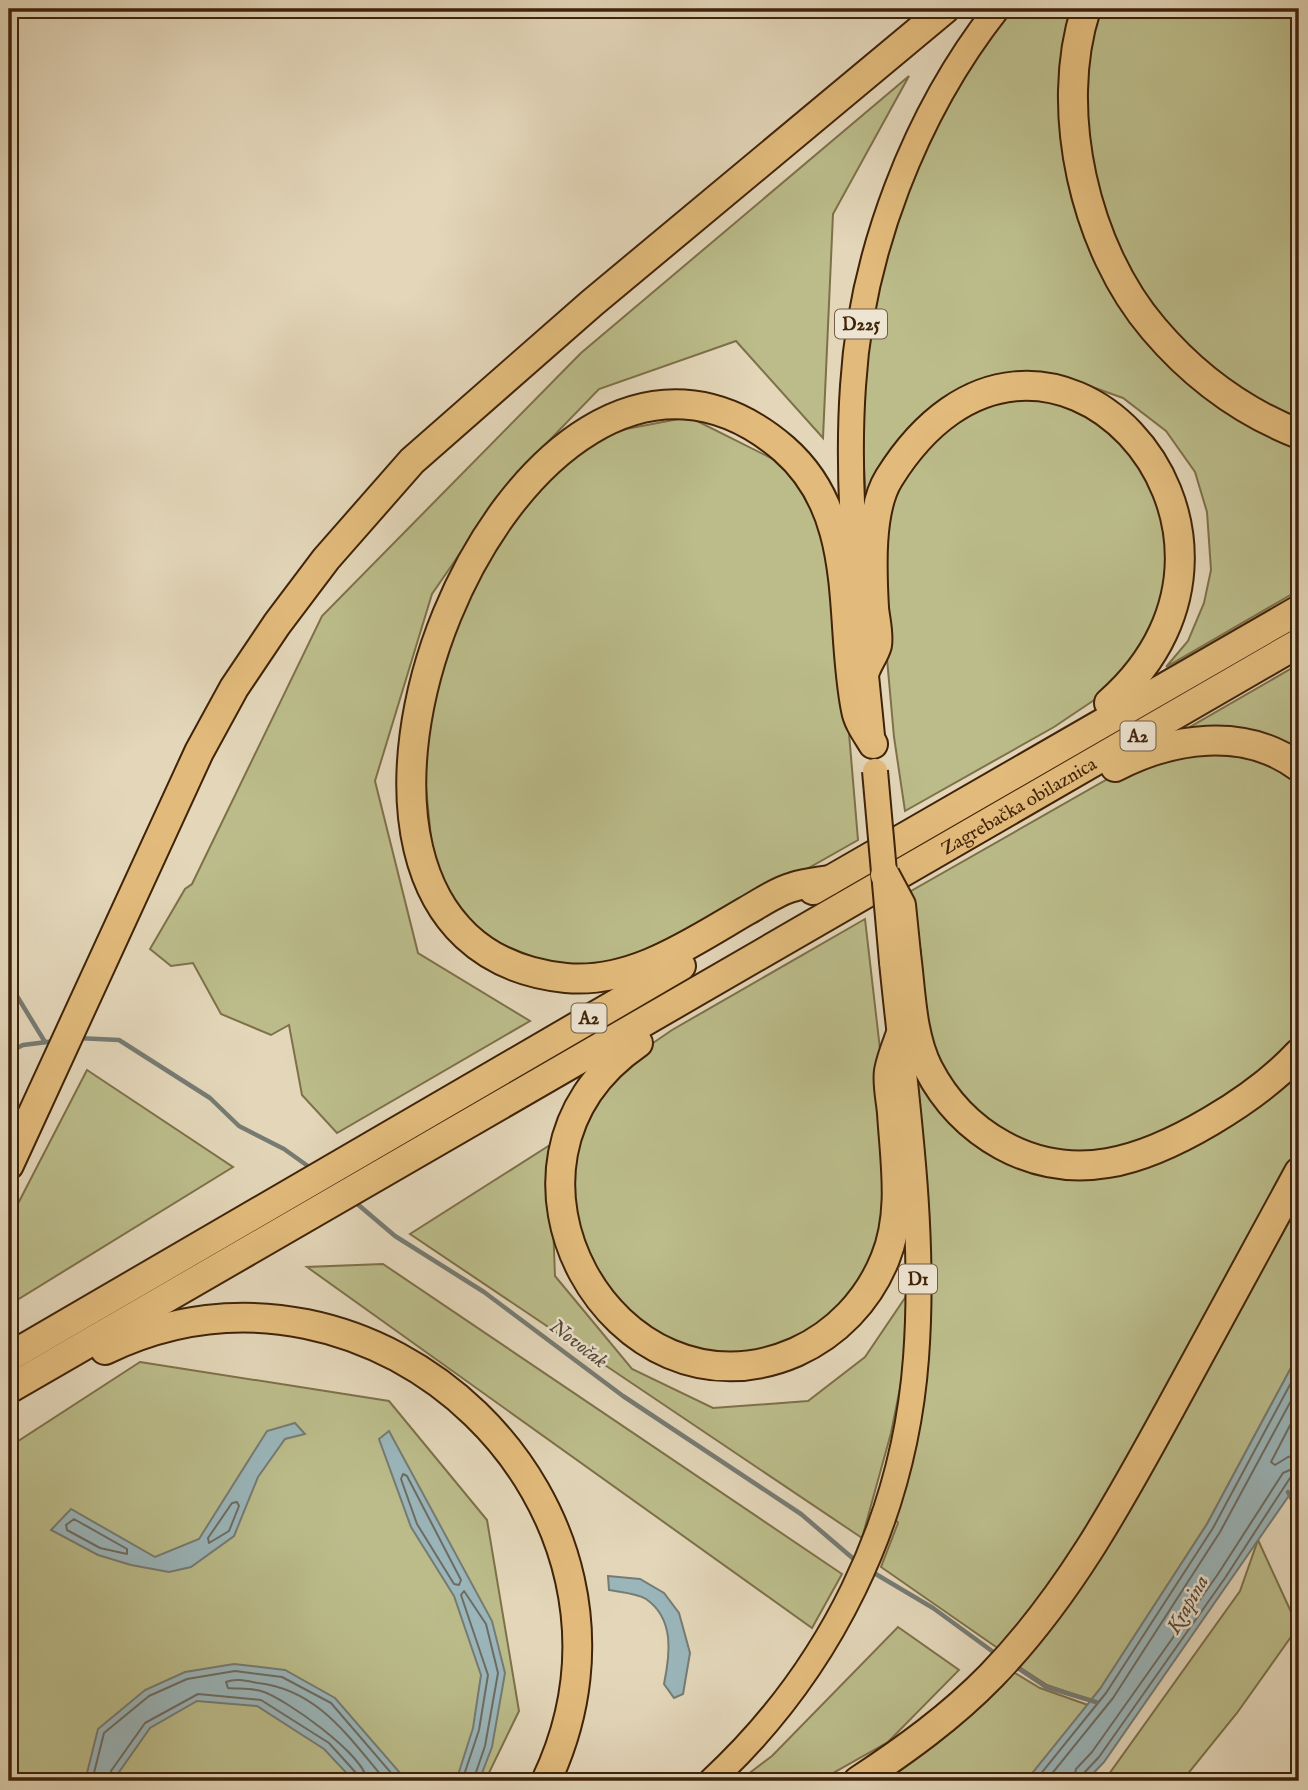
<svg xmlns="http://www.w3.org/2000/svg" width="1308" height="1790" viewBox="0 0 1308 1790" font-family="'IM FELL English',serif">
<rect width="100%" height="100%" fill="#e3d6b9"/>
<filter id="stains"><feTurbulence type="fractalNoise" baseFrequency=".00286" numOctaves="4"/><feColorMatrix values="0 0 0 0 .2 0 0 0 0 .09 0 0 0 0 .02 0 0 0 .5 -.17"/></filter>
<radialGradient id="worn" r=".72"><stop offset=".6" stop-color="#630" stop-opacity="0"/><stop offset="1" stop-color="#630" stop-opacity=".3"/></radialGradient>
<g fill="#bbbc8a" stroke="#7e7049" stroke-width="2">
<path d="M1012,9H1077L1070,38L1107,273L1299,447V590L1166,667L1188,641L1204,603L1211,570L1207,512L1195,472L1166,431L1123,398L1070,379H1012L932,413L902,441L866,502C865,476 862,449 862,423C864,275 922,125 1012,9Z"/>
<polygon points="1095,9 1299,9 1299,424 1194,359 1117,255 1082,125"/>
<polygon points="909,76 833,214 823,438 736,341 599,389 510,481 432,594 375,781 418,953 530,1021 337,1133 302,1095 289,1025 271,1035 221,1014 193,963 171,966 150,949 185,889 192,884 322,616 581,353"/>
<polygon points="1048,395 1156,448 1175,476 1187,504 1194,562 1187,592 1124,680 1054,727 905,811 894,737 879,569 896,485 939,430 995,401"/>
<polygon points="689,417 789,467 810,496 836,579 858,840 660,952 588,969 556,966 486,938 455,906 434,867 424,768 435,689 459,612 531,492 605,433"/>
<polygon points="1299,664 1299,755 1192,731 1190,727"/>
<polygon points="1219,749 1263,759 1299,779 1299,1040 1269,1069 1195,1118 1120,1149 1091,1153 1024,1146 961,1103 925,1032 916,971 911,891 1127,768"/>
<polygon points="865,919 884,1084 889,1171 878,1247 842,1309 788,1346 715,1355 676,1344 646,1328 616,1300 592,1267 578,1232 571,1170 589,1104 631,1058 672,1030"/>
<polygon points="1299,1069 1299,1152 1115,1486 1020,1627 999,1649 881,1567 898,1523 895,1519 910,1469 918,1070 948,1116 1105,1171"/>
<polygon points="87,1070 233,1167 9,1305 9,1221"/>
<polygon points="550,1145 555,1276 632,1369 713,1408 808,1401 865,1357 911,1289 908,1348 891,1433 862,1538 410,1234"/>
<polygon points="1299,1193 1299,1353 1207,1524 1100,1689 1091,1700 1047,1685 1018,1666"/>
<polygon points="383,1264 842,1574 812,1628 307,1267"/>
<polygon points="140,1362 389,1401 487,1520 519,1711 485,1781 9,1781 9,1447"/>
<polygon points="1258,1540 1298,1627 1237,1713 1182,1781 1104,1781 1240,1591"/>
<polygon points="898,1627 959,1670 888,1742 819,1781 739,1781 772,1756"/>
<polygon points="1010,1670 1040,1688 1088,1705 1026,1781 875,1781"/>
</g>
<g fill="#9ab6bb" stroke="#767b73" stroke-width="2">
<polygon points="1299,1353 1299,1476 1288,1497 1104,1762 1086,1781 1026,1781 1100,1689 1207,1524"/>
<polygon points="295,1423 305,1434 285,1439 258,1477 234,1536 191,1567 169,1572 131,1565 98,1555 51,1530 71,1509 155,1557 199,1539 267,1431"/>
<polygon points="389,1431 492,1621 505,1673 492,1747 479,1781 452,1781 458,1775 473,1728 481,1675 454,1596 411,1527 379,1439"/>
<path d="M608,1576L640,1579L664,1593L679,1613L690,1653L683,1694L674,1698L664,1684C670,1655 675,1619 646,1599C637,1593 619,1592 609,1590Z"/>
<polygon points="234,1664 285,1670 335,1698 407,1781 354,1781 324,1749 257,1706 197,1701 150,1728 117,1775 119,1781 85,1781 98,1729 145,1690 185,1672"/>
</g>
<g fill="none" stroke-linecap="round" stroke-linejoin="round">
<g stroke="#6d6c62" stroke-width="2">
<polyline points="1299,1408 1271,1462 1275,1465 1288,1457 1299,1455"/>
<polygon points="403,1474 407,1476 461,1580 459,1585 454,1584 417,1524 401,1479"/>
<polygon points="237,1502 239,1506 229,1531 209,1543 208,1538 232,1503"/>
<polygon points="74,1519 127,1549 127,1554 100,1548 67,1530 66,1525"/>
<polyline points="92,1781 104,1733 149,1696 187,1679 235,1671 282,1677 331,1703 398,1781"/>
<polyline points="112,1781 111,1771 145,1723 198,1694 261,1700 329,1743 357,1774 359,1781"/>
<path d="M367,1781C366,1756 285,1698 261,1691C251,1688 238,1689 228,1688L226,1682C236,1678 247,1681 258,1683C319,1690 349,1738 386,1781"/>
<polyline points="462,1781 479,1730 488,1675 461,1595 464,1591 486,1624 498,1673 485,1746 473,1781"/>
<polyline points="1035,1781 1106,1693 1213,1528 1299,1368"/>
<polyline points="1046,1781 1113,1698 1220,1532 1299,1386"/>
<polyline points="1073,1781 1076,1769 1092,1752 1218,1574 1283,1473 1299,1466"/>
<polyline points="1081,1781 1083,1774 1099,1757 1225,1578 1290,1478 1299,1474"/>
</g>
<g stroke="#767b73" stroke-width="4.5">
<polyline points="9,983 45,1042"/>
<polyline points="77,1038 119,1040 210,1098 239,1126 284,1149 312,1169"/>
<polyline points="9,1052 23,1045 55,1041"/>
<polyline points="355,1202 395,1236 484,1292 623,1396 801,1514 856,1561"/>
<polyline points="1288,1492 1299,1513"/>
<polyline points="869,1570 933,1608 996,1654"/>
<polyline points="1015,1666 1046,1687 1096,1702"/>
</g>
<g stroke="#402308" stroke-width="28">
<g id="major">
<path d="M872,736C861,620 845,502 853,386C861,254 915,113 997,9"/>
<path d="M711,1781C830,1671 904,1520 916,1358C926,1226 905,1092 892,962"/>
</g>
</g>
<g stroke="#402308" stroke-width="32">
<g id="highway">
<path d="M1086,9C1053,110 1085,249 1154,329C1193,375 1243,412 1299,434"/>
<path d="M866,669C869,661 875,653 877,645C879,634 875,619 874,608C872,571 869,510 889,478C1040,236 1308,527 1109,703"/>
<path d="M1115,767C1171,738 1244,726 1299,767"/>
<path d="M830,880C818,882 805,883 793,887C777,891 761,903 746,911C691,943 632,984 566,978C224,944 518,220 784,449C861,516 838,621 856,710C858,722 867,734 873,744"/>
<polyline points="813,890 1299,610"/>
<path d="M906,954C911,991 911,1034 928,1068C962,1134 1032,1176 1108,1163C1169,1153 1257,1098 1299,1053"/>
<path d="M638,1043C462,1164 615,1431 796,1352C836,1334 868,1301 885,1259C904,1213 895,1162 892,1113C891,1100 887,1084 889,1071C891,1059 896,1047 900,1036"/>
<polyline points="9,1165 199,752 234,688 277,624 326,559 412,461 592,303 945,9"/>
<path d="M105,1350C375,1220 676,1507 546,1781"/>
<polyline points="9,1357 681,966"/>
<path id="s1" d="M9,1389L1299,643"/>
<path d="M858,1781C905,1750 951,1717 991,1676C1067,1598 1118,1504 1170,1409C1213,1330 1256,1251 1299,1172"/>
</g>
</g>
<use href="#major" stroke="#e2bb7c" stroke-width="24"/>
<use href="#highway" stroke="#e2bb7c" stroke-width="28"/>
<g stroke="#402308" stroke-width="28" stroke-linecap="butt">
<polyline id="major-bridge" points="875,771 892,962"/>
</g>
<g stroke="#402308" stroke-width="32" stroke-linecap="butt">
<polyline id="highway-bridge" points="885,875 901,905 906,954"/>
</g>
<use href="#major-bridge" stroke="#e2bb7c" stroke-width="24"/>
<use href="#highway-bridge" stroke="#e2bb7c" stroke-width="28"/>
</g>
<g text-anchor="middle" stroke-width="5" stroke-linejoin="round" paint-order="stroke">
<g fill="#ede4d2" stroke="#745d45" stroke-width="2">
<rect x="835" y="309.5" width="52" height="29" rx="5"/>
<rect x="1120.5" y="721.5" width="35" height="29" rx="5"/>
<rect x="571.5" y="1003.5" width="35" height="29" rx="5"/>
<rect x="899" y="1264.5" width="38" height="29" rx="5"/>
</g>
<g font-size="18" font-weight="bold" fill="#402308">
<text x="861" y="330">D225</text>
<text x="1138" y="742">A2</text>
<text x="589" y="1024">A2</text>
<text x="918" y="1285">D1</text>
</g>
<g font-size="19" fill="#402308" stroke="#ede4d2">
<text dy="7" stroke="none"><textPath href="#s1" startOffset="1166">Zagrebačka obilaznica</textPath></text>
</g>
<g font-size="21" font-style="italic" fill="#564835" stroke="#ede4d2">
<text transform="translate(579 1343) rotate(37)" y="7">Novočak</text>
<text transform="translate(1187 1604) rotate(-60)" y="7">Krapina</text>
</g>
</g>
<rect width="1308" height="1790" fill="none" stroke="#e3d6b9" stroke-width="35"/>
<rect x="10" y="10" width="1287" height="1769" fill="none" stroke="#402308" stroke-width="3.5"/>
<rect x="18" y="18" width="1273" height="1755" fill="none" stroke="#402308" stroke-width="2"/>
<rect width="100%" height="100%" filter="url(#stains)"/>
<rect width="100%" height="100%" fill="url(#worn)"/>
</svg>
